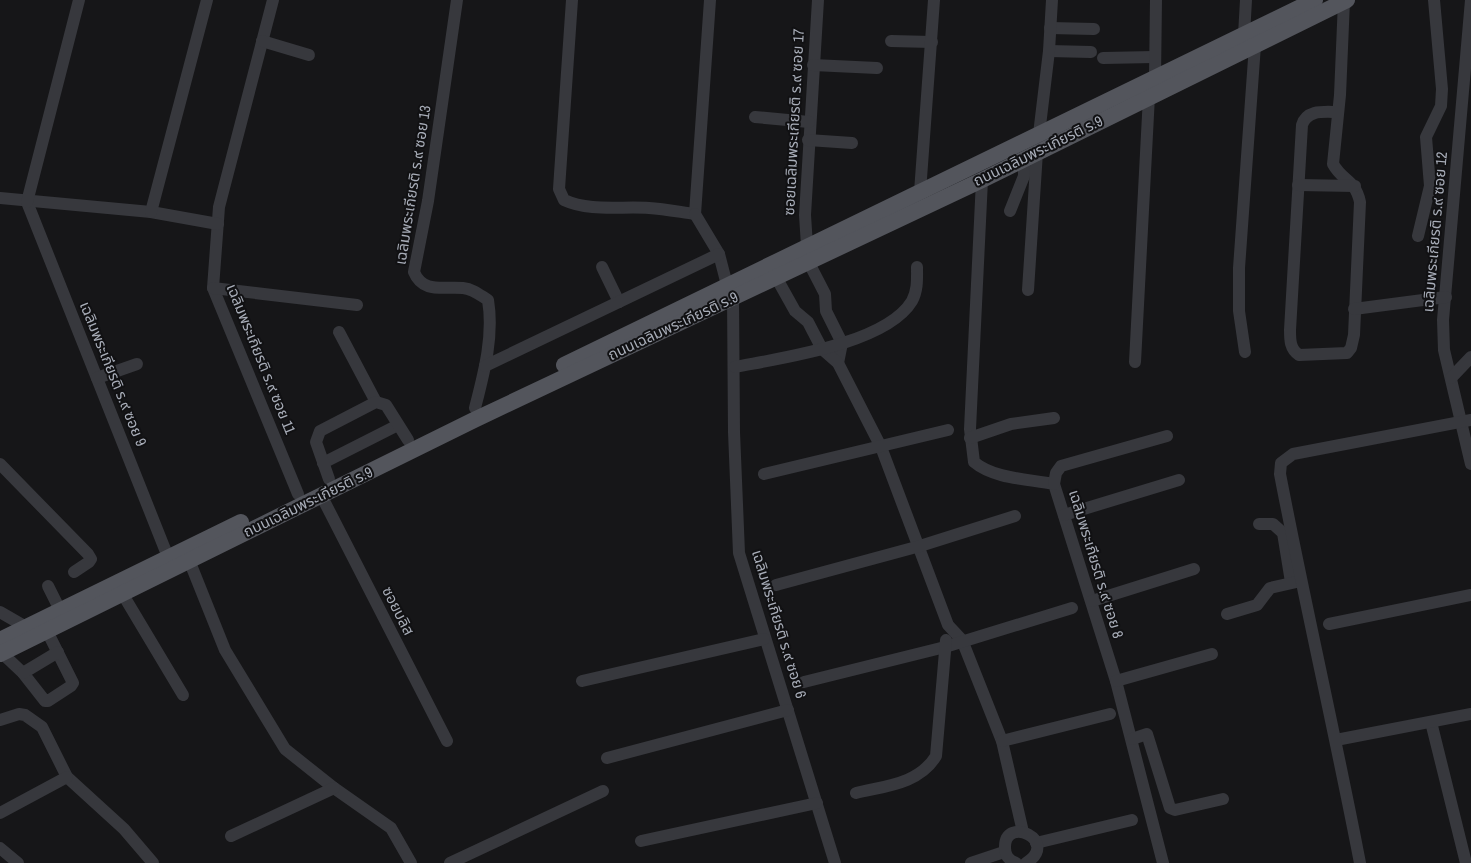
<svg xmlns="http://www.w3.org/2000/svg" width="1471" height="863" viewBox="0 0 1471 863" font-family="'Archivo Narrow','Noto Sans Thai',sans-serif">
<rect width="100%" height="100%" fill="#161618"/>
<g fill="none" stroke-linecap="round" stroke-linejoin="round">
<g stroke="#37383d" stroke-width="12">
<polyline points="273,0 219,207 213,288 298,494"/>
<path d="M457,0L428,201L414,272C423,294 444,286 463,288C473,289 480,295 488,300C494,336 484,373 475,408"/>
<path d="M572,0L560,174L559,189L564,200C590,212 621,206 649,208C664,209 680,212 695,214L710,0"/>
<polyline points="818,0 805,215 808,261 825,294 826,311 842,343 838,363"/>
<polyline points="1471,0 1443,320 1444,350 1471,464"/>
<polyline points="1050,28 1094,29"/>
<polyline points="1244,35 1246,0"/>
<polyline points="262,41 309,55"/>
<polyline points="891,41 932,42"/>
<polyline points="1049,51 1091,52"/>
<polyline points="1103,58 1154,57"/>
<polyline points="813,65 877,68"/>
<polyline points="1155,78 1156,0"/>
<path d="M1338,112C1325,112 1307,109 1302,125L1290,330C1290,340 1290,349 1299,355L1347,353L1351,348L1354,335L1360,202C1355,179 1343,182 1333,164L1340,95L1344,1"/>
<polyline points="755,117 809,122"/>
<polyline points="1039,134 1049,51 1052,0"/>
<polyline points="808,140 852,143"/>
<path d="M982,180L970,429L974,462C994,479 1029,479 1054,484L1116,681L1163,863"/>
<polyline points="1298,185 1355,186"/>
<polyline points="920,192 934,0"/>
<polyline points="0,198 151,212 218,224"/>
<polyline points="27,202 168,557"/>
<polyline points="27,202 79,0"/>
<polyline points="1010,211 1024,176 1024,163 1020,160"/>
<polyline points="151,212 207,0"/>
<polyline points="695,214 719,254 727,285 733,297 734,432 739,553 835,863"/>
<polyline points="1418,236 1430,186 1426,137 1441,106 1442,89 1434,0"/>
<polyline points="602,267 619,302"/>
<polyline points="776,277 795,311 808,322 822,349 838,363 881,447 948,625 962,640 1002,741 1023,832"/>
<polyline points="213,288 357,305"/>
<polyline points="1028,290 1037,152"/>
<polyline points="1354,309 1446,297"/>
<polyline points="339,332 376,402"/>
<polyline points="1245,352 1239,311 1239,268 1255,45"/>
<polyline points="1135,362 1149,96"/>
<polyline points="485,366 719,254"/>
<path d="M735,367C781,358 886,344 912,301C918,290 917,278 917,267"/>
<polyline points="97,378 137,364"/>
<polyline points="1451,378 1471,357"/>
<polyline points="970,438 1011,424 1054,418"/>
<polyline points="323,463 398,425"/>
<polyline points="0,464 88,554 91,559 89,562 74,572"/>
<polyline points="764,474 948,430"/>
<polyline points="329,479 316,442 320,431 376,402 386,405 408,440"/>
<polyline points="1054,484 1056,473 1061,466 1167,436"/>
<polyline points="321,495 447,741"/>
<polyline points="1064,515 1179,480"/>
<polyline points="1259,524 1273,524 1283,533 1291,582"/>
<polyline points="189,560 225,650 285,749 334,788 391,828 411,863"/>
<polyline points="776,585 920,546 1015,516"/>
<polyline points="48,586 60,610"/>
<polyline points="122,593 183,695"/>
<polyline points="1092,601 1194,569"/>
<polyline points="0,612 26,627"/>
<polyline points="1227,614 1257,605 1270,588 1301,581"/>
<polyline points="1329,624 1471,595"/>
<polyline points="2,653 23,673 45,701 48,701 71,686 73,683 47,631"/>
<polyline points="23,673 58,652"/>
<polyline points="582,681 764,639"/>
<polyline points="1116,681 1212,654"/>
<polyline points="804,682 945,647 1072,608"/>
<polyline points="0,720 19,714 25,715 42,727 67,777 124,829 153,863"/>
<polyline points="1431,722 1466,863"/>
<polyline points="1132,739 1147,734 1170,808 1175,810 1223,799"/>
<polyline points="1336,740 1471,714"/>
<polyline points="1002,741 1110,714"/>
<polyline points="607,758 788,710"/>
<path d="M856,793C885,786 919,784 936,756L946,640"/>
<polyline points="0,813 67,777"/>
<polyline points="231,836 334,788"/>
<polyline points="641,841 817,803"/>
<polyline points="1036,843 1132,820"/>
<polyline points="0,848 18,863"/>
<polyline points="450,863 603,791"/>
<polyline points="971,863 1004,852"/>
<path d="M1016,863C1009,860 1005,856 1005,848C1004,814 1061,841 1026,863"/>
<path d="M1360,863C1335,733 1305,604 1280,474L1281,463L1293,454L1471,420"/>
</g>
<g stroke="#53555c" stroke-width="16">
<polyline points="564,365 1315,0"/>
<polyline points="0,640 241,522"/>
<polyline points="0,654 474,420 982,180 1347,0"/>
</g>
</g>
<g text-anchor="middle" stroke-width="4" stroke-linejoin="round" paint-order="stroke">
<g font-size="15" fill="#a8adb8" stroke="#111113">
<text transform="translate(794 122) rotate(-87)" y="5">ซอยเฉลิมพระเกียรติ ร.๙ ซอย 17</text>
<text transform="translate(1038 151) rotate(-26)" y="5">ถนนเฉลิมพระเกียรติ ร.9</text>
<text transform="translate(413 185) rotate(-81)" y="5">เฉลิมพระเกียรติ ร.๙ ซอย 13</text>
<text transform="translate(1435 232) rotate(-85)" y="5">เฉลิมพระเกียรติ ร.๙ ซอย 12</text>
<text transform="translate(673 326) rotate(-25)" y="5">ถนนเฉลิมพระเกียรติ ร.9</text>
<text transform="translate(261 359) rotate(68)" y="5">เฉลิมพระเกียรติ ร.๙ ซอย 11</text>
<text transform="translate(113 374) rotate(68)" y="5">เฉลิมพระเกียรติ ร.๙ ซอย 9</text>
<text transform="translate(308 502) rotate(-26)" y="5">ถนนเฉลิมพระเกียรติ ร.9</text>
<text transform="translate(1096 564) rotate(73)" y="5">เฉลิมพระเกียรติ ร.๙ ซอย 8</text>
<text transform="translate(398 611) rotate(63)" y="5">ซอยบลิส</text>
<text transform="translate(779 624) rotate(73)" y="5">เฉลิมพระเกียรติ ร.๙ ซอย 6</text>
</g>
</g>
</svg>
